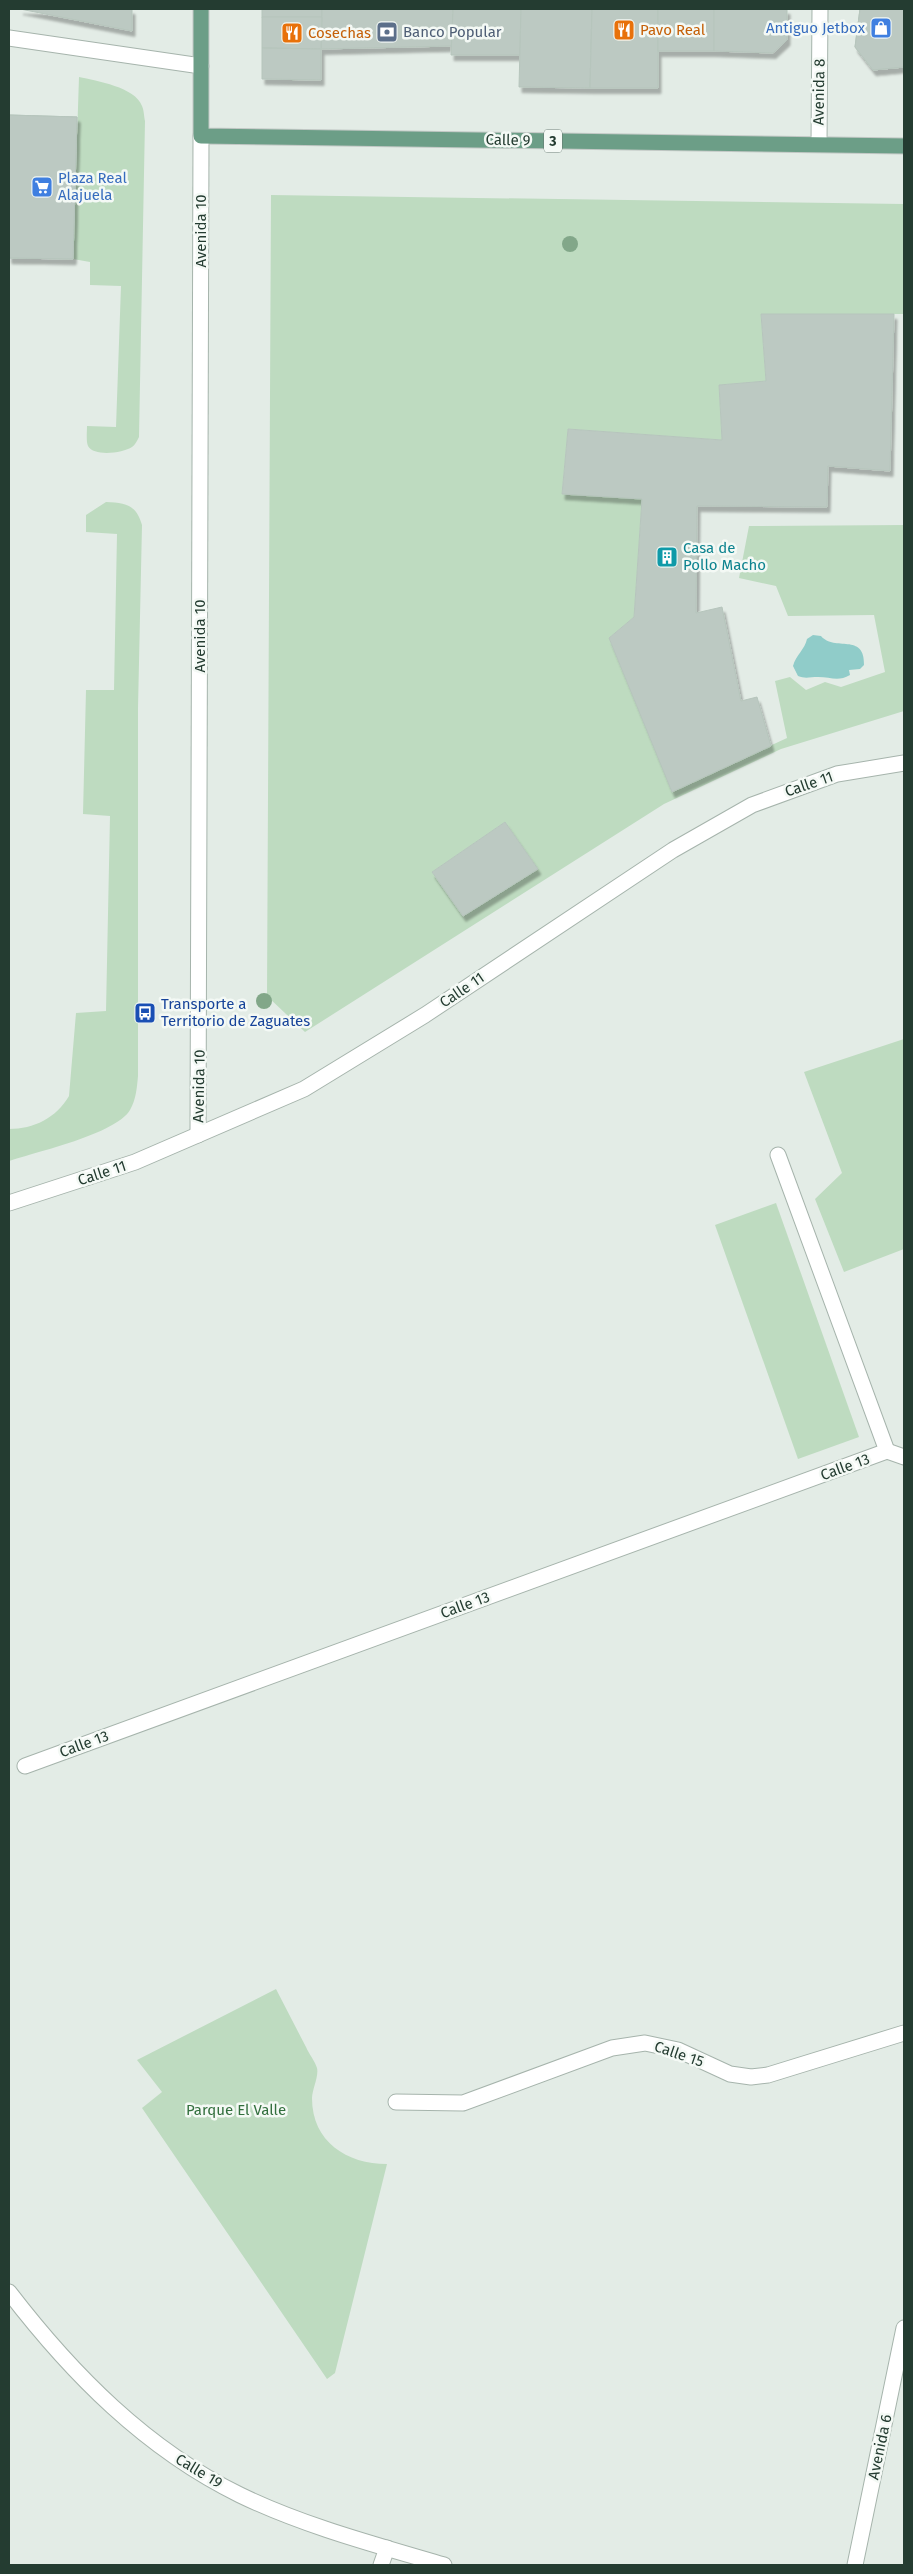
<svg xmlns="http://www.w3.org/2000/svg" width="913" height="2574" viewBox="0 0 913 2574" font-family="'Fira Sans',sans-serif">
<defs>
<filter id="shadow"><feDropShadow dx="3" dy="5.5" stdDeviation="1" flood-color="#0004"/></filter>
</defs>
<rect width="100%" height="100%" fill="#e3ece6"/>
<g fill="#bedbc0" fill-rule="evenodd">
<path d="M79,77C97,81 135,87 142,106C144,110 144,117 145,121L139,437C137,441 135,445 132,447C123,453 94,457 88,446C86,441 87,432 87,426L116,427L121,286L90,285V262L73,259Z"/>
<path d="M271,195L904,204V314H761L766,381L719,385L722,440L568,429L562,493L642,499L634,617L609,638L672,791L787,738L775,681L790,677L806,690L825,682L841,687L885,672L874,615L788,616L776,586L739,578L749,526L904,525V711L781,749L664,804L305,1032L267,996ZM505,822L538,869L463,916L432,872Z"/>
<path d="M106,502C125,503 136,504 142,525L138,708V1076C137,1087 136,1100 130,1110C116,1134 36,1152 9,1161V1129C34,1129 56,1118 69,1096L76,1013L106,1011L110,816L83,814L86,690H114L117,534L86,532V515Z"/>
<polygon points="904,1039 904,1249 844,1272 815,1199 842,1173 804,1072"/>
<polygon points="776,1203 859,1437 798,1459 715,1225"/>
<path d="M276,1989C286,2008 296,2028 306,2047C309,2054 315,2061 317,2068C319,2076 312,2090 312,2098C312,2142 347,2164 387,2164L335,2373L327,2379L142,2108L162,2092L137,2060Z"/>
</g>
<path fill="#90ccc9" d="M813,635L821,636C834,652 865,632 864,665L860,669L849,670L850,675C838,682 831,677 818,677C810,677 805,679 798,676L793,666C796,655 805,649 807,639Z"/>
<g fill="#bcc9c2" stroke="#b6c5bc" filter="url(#shadow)">
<polygon points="20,9 132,9 132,31"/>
<rect x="262" y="9" width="60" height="8"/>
<polygon points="322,9 453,9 452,46 321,49"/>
<polygon points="453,9 521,9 520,55 451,55"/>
<polygon points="521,9 592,9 590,88 519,87"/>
<polygon points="592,9 658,9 658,88 590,88"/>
<rect x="658" y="9" width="56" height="42"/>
<polygon points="714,9 787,9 787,40 773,53 714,51"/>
<polygon points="860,9 904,9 904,67 873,70 855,47"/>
<polygon points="860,9 904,9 904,67 873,70 855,47"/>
<polygon points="262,17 322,17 321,49 262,48"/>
<polygon points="262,48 321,49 321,80 262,79"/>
<polygon points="9,115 77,117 73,259 9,258"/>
<polygon points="9,115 77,117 73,259 9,258"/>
<polygon points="761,314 894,314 890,471 828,466 827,507 697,506 696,613 722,607 741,701 757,697 771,746 672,792 609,638 634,617 642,499 562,494 568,429 722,440 719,385 766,381"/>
<polygon points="505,822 538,869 463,916 432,872"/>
</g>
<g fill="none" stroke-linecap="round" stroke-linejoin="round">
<g stroke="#a6b4ac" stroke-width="17">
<g id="minor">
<polyline points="9,38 201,66"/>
<polyline points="819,144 820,9"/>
<polyline points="198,1135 201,136"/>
<polyline points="778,1155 887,1451"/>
<polyline points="9,1203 135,1162 304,1089 425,1015 673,850 752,805 837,774 904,763"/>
<polyline points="25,1766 887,1451 904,1457"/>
<polyline points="396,2102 463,2103 612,2048 645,2043 678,2050 730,2074 751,2077 768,2075 904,2033"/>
<path d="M9,2292C72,2374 146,2449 240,2495C304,2526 376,2545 444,2565"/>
<polyline points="381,2565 387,2548"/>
<polyline points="855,2565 904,2328"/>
</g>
</g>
<g stroke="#c2c8c5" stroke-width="17">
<polyline id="primary" points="201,9 201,136 904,146"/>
</g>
<use href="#minor" stroke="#fff" stroke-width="15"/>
<use href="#primary" stroke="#6c9e87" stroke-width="15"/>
</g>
<g fill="#82a789">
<circle cx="570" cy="244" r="8"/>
<circle cx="264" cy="1001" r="8"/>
</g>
<defs>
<g id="shop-square" transform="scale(1.125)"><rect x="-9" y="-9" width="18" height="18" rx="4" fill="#3f7fe0" stroke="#f4f9f5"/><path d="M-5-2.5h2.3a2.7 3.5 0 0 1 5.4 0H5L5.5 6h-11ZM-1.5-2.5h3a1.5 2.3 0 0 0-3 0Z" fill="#fff"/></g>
<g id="restaurant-square" transform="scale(1.125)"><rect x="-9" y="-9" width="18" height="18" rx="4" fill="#e8710a" stroke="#f4f9f5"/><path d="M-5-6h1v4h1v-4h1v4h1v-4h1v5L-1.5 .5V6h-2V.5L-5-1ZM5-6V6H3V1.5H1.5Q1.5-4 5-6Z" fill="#fff"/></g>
<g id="bank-square" transform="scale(1.125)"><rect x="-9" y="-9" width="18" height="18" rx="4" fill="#5c6f8a" stroke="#f4f9f5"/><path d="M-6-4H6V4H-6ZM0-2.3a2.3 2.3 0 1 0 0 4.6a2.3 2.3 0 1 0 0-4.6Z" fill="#fff"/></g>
<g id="supermarket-square" transform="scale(1.125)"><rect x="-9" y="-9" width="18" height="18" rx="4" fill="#3f7fe0" stroke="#f4f9f5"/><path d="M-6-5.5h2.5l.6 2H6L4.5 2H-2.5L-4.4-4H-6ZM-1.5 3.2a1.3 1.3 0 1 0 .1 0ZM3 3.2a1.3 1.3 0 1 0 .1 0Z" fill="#fff"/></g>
<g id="building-square" transform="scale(1.125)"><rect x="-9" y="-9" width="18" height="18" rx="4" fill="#0f9aa8" stroke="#f4f9f5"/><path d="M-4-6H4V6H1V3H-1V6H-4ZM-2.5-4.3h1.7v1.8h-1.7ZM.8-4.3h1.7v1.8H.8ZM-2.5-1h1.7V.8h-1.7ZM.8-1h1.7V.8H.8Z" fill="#fff"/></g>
<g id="bus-square" transform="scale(1.125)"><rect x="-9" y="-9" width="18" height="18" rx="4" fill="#1a4fb4" stroke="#f4f9f5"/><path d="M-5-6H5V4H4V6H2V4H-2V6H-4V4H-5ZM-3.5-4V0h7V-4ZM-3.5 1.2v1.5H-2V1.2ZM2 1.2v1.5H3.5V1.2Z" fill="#fff"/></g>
</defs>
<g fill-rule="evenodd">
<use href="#shop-square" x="881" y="28"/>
<use href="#restaurant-square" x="624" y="30"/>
<use href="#bank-square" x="387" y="32"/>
<use href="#restaurant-square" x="292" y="33"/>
<use href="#supermarket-square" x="42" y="187"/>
<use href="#building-square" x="667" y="557"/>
<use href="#bus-square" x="145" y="1013"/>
</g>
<g text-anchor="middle" stroke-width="5" stroke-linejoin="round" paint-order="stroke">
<rect fill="#f4f9f5" stroke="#62756c" stroke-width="1" x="544" y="129.5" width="18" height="23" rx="4"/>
<g font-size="14" font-weight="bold" fill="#243c31">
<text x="553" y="146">3</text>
</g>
<g font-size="15" fill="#366cbe" stroke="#f4f9f5" text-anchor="end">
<text x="865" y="33">Antiguo Jetbox</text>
<text x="58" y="183" text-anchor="start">Plaza Real<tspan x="58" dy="17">Alajuela</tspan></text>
</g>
<g font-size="15" fill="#c56008" stroke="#f4f9f5" text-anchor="start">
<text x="640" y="35">Pavo Real</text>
<text x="308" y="38">Cosechas</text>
</g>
<g font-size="15" fill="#4e5e75" stroke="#f4f9f5" text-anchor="start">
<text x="403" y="37">Banco Popular</text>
</g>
<g font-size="15" fill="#243c31" stroke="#f4f9f5">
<text transform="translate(819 92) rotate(-89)" y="5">Avenida 8</text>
<text transform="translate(508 140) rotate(1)" y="5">Calle 9</text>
<text transform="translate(201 231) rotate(-90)" y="5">Avenida 10</text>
<text transform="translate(200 636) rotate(-90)" y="5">Avenida 10</text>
<text transform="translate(809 784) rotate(-19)" y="5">Calle 11</text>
<text transform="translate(462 990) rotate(-34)" y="5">Calle 11</text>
<text transform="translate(199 1086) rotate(-89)" y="5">Avenida 10</text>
<text transform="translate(102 1173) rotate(-18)" y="5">Calle 11</text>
<text transform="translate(845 1467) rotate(-20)" y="5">Calle 13</text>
<text transform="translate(465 1605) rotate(-20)" y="5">Calle 13</text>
<text transform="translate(84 1744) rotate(-20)" y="5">Calle 13</text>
<text transform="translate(679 2054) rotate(19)" y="5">Calle 15</text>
<text transform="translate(880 2447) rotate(-78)" y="5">Avenida 6</text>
<text transform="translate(199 2471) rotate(31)" y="5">Calle 19</text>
</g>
<g font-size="15" fill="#0d838f" stroke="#f4f9f5" text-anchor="start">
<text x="683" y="553">Casa de<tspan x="683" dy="17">Pollo Macho</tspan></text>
</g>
<g font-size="15" fill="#164399" stroke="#f4f9f5" text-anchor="start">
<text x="161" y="1009">Transporte a<tspan x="161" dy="17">Territorio de Zaguates</tspan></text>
</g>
<g font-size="15" fill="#326f3d" stroke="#f4f9f5">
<text x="236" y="2115">Parque El Valle</text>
</g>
</g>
<rect width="913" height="2574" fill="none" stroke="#243c31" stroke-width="20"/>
</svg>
